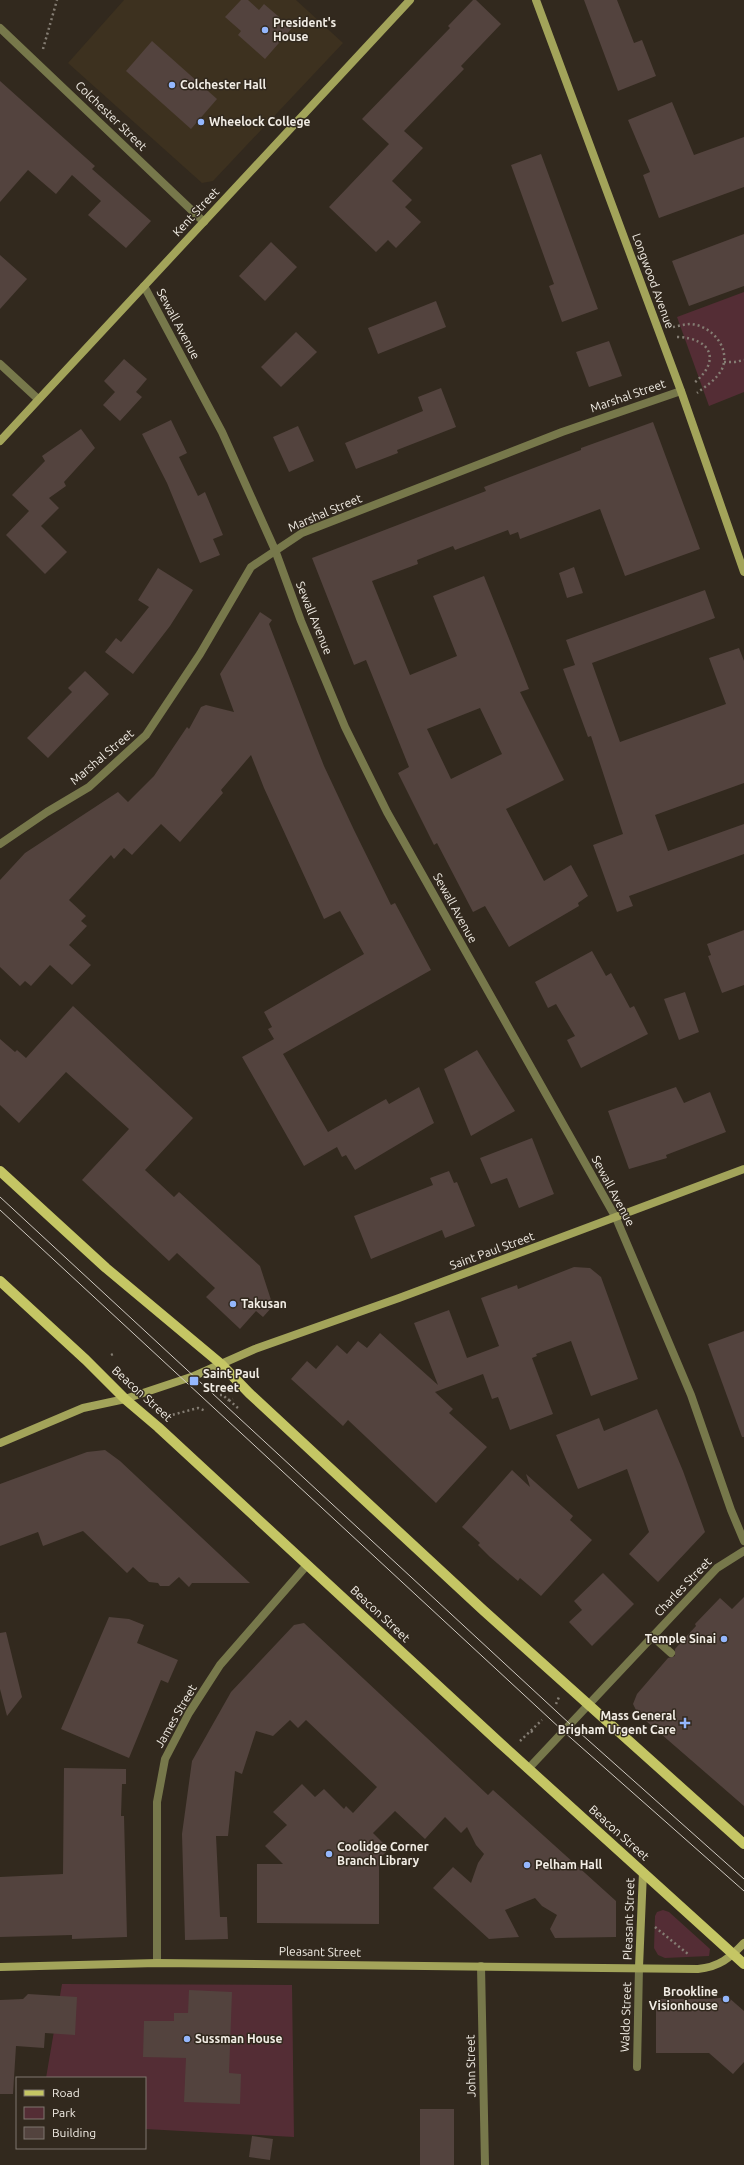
<svg xmlns="http://www.w3.org/2000/svg" width="744" height="2165" viewBox="0 0 744 2165" font-family="Ubuntu,sans-serif">
<rect width="100%" height="100%" fill="#32291e"/>
<polygon fill="#3d311f" points="124,0 296,0 343,43 213,181 202,183 68,63"/>
<g fill="#542d35">
<polygon points="744,292 744,392 709,406 677,317"/>
<polygon points="663,1910 669,1912 710,1949 709,1956 665,1958 658,1955 654,1948 655,1916 657,1912"/>
<polygon points="62,1984 292,1985 294,2137 145,2129 145,2078 46,2078"/>
</g>
<g fill="#53433e" fill-rule="evenodd">
<polygon points="241,0 248,0 259,10 264,4 292,28 265,59 238,35 241,31 225,17"/>
<polygon points="473,0 476,0 501,24 461,66 464,69 404,131 423,148 392,181 412,200 405,207 421,222 396,248 388,240 376,252 329,207 389,144 362,119 450,28 448,26"/>
<polygon points="584,0 617,0 634,43 642,40 656,76 618,91"/>
<polygon points="152,41 217,99 191,129 126,71"/>
<polygon points="0,81 95,166 92,169 151,221 126,248 88,215 101,201 72,175 56,194 28,170 0,202"/>
<polygon points="672,102 694,155 744,137 744,187 659,218 643,175 650,172 628,120"/>
<polygon points="541,154 598,309 562,322 549,286 554,284 511,165"/>
<polygon points="744,234 744,286 689,306 672,261"/>
<polygon points="271,242 297,267 265,301 239,276"/>
<polygon points="0,255 27,279 0,309"/>
<polygon points="436,301 446,327 378,354 368,328"/>
<polygon points="296,332 317,352 281,387 261,367"/>
<polygon points="609,341 622,376 589,387 576,352"/>
<polygon points="124,359 147,379 136,392 142,397 120,421 103,405 115,392 104,381"/>
<polygon points="441,388 456,427 397,450 398,453 356,469 345,443 423,411 418,397"/>
<polygon points="171,420 187,453 179,457 198,496 205,492 223,535 213,539 220,555 200,563 167,483 142,434"/>
<path d="M653,422L700,549L625,576L600,509L520,539L518,532L510,535L508,530L455,550L453,546L417,560L418,564L372,581L410,675L457,656L433,596L484,576L529,689L520,692L564,780L506,809L544,881L571,865L588,896L578,903L579,906L509,947L485,906L473,912L437,843L434,845L398,773L409,767L366,660L354,665L312,558L486,491L484,487L581,450V448ZM480,708L502,754L451,779L427,729Z"/>
<polygon points="298,426 314,461 289,472 273,437"/>
<polygon points="81,429 95,448 64,482 66,486 49,498 59,508 41,526 67,552 45,574 6,535 29,511 12,495 45,461 42,456"/>
<polygon points="574,567 583,593 567,598 559,573"/>
<polygon points="158,568 193,590 170,626 133,674 105,652 116,638 121,642 149,607 138,600"/>
<polygon points="705,590 715,618 592,663 620,742 726,704 709,658 739,648 744,661 744,783 655,815 668,851 744,824 744,854 629,896 633,906 617,912 593,845 623,834 591,736 588,737 563,669 575,665 566,640"/>
<polygon points="260,612 272,620 269,624 311,733 324,766 354,830 391,905 395,903 431,970 283,1054 328,1132 386,1099 389,1104 419,1087 434,1123 355,1170 346,1155 342,1157 337,1147 304,1166 242,1057 274,1039 268,1029 272,1027 264,1012 364,954 340,911 324,919 264,788 251,755 221,790 223,793 180,842 161,824 132,855 124,848 114,859 111,855 69,900 86,916 81,921 87,926 69,945 91,965 72,985 50,965 31,986 25,981 20,986 0,967 0,880 25,853 118,792 128,802 154,776 187,727 189,729 201,707 206,705 234,712 220,674"/>
<polygon points="85,671 109,694 48,758 27,738 72,692 68,688"/>
<polygon points="744,930 744,985 722,993 708,956 711,955 707,944"/>
<polygon points="592,951 606,976 611,973 630,1008 634,1006 648,1034 581,1068 567,1040 575,1036 556,1004 548,1008 535,982"/>
<polygon points="685,992 699,1032 679,1040 664,999"/>
<polygon points="73,1006 193,1118 145,1170 174,1197 179,1192 260,1266 273,1306 263,1317 256,1311 240,1329 206,1297 215,1288 177,1253 169,1261 82,1180 129,1129 66,1072 19,1123 0,1105 0,1039 15,1052 17,1050 26,1058"/>
<polygon points="477,1050 515,1111 471,1136 444,1069"/>
<polygon points="676,1087 684,1103 710,1092 726,1132 666,1155 667,1158 629,1169 608,1111"/>
<polygon points="532,1138 554,1194 519,1208 507,1178 491,1184 480,1158"/>
<polygon points="449,1171 454,1183 457,1182 475,1226 445,1238 442,1230 371,1259 354,1216 433,1185 430,1178"/>
<polygon points="574,1267 590,1268 601,1277 638,1379 591,1396 571,1341 536,1354 537,1356 532,1358 553,1414 510,1430 498,1397 492,1399 483,1374 435,1392 453,1409 449,1413 487,1447 436,1503 348,1420 343,1426 291,1379 307,1361 316,1369 337,1345 347,1354 358,1341 367,1348 380,1333 438,1385 414,1323 449,1310 467,1358 499,1346 481,1298 517,1285 518,1289"/>
<polygon points="744,1331 744,1437 742,1437 708,1344"/>
<polygon points="657,1409 683,1471 705,1532 658,1582 629,1554 649,1532 627,1469 578,1489 556,1435 599,1418 604,1431"/>
<polygon points="105,1450 120,1461 250,1583 192,1583 189,1587 179,1577 169,1586 160,1586 158,1583 149,1582 133,1567 127,1573 83,1531 43,1546 38,1532 0,1546 0,1484 87,1452"/>
<polygon points="512,1470 530,1487 526,1474 573,1516 570,1520 592,1540 541,1596 520,1578 518,1581 490,1557 478,1545 480,1543 462,1527"/>
<polygon points="603,1573 634,1604 592,1646 569,1622 582,1610 574,1601"/>
<polygon points="744,1597 744,1806 638,1714 633,1704 637,1694 668,1658 675,1656 675,1649 696,1626 695,1624 720,1598 732,1609"/>
<polygon points="109,1617 129,1619 144,1625 137,1643 178,1660 168,1683 161,1680 129,1758 61,1729"/>
<polygon points="304,1623 488,1795 493,1790 616,1901 616,1937 555,1938 550,1929 557,1915 542,1906 535,1898 505,1910 519,1937 489,1939 433,1888 453,1867 471,1883 478,1863 484,1854 476,1845 467,1827 461,1833 445,1817 425,1839 395,1811 373,1833 389,1849 379,1859 379,1924 257,1923 257,1864 283,1864 265,1846 287,1825 273,1812 302,1784 315,1797 324,1789 344,1809 346,1806 353,1813 377,1787 306,1720 298,1728 290,1720 273,1736 256,1731 242,1774 235,1771 228,1836 216,1836 220,1917 227,1917 228,1939 185,1940 182,1834 192,1761 231,1692 294,1625"/>
<polygon points="6,1632 22,1697 7,1716 0,1689 0,1633"/>
<polygon points="64,1768 126,1769 126,1784 122,1784 121,1816 124,1816 127,1937 72,1939 72,1935 0,1937 0,1877 63,1874"/>
<polygon points="189,1990 232,1992 229,2073 241,2074 240,2104 184,2102 186,2058 143,2057 144,2021 174,2021 174,2013 188,2013"/>
<polygon points="28,1994 77,1997 75,2035 45,2033 44,2048 16,2046 13,2094 0,2094 0,2000 23,1999"/>
<polygon points="728,1997 744,2011 744,2062 733,2074 709,2053 656,2053 656,1999 710,1999"/>
<rect x="420" y="2109" width="34" height="56"/>
<polygon points="252,2136 273,2139 270,2160 249,2157"/>
</g>
<g fill="none" stroke-linecap="round" stroke-linejoin="round">
<g stroke="#847d73" stroke-width="2.5" stroke-dasharray="2 3" stroke-linecap="butt">
<polyline points="43,49 57,0"/>
<path d="M673,327C679,326 685,324 691,324C712,326 731,348 722,369C717,379 706,386 697,393"/>
<path d="M677,337C712,338 721,361 694,383"/>
<polyline points="724,362 735,362 744,360"/>
<polyline points="111,1355 115,1353"/>
<polyline points="220,1395 223,1395 228,1400 233,1399"/>
<polyline points="229,1400 239,1409"/>
<polyline points="168,1416 198,1408 206,1411"/>
<polyline points="556,1704 559,1697"/>
<polyline points="531,1731 535,1734"/>
<polyline points="520,1741 542,1720"/>
<polyline points="655,1927 688,1954"/>
</g>
<polyline stroke="#77784b" stroke-width="8" points="652,1636 671,1653"/>
<g stroke="#77784b" stroke-width="8">
<polyline points="0,28 204,222"/>
<polyline points="144,286 222,432 275,550 301,621 345,727 387,812 616,1218 691,1395 731,1510 744,1541"/>
<polyline points="0,364 38,399"/>
<polyline points="0,844 47,812 89,787 146,735 200,654 251,567 302,533 562,432 681,391"/>
<polyline points="528,1769 717,1568 744,1551"/>
<polyline points="157,1963 157,1802 165,1759 189,1713 220,1665 307,1565"/>
<polyline points="481,1966 485,2165"/>
<polyline points="637,2067 639,1967"/>
</g>
<g stroke="#a3a45a" stroke-width="8">
<polyline points="536,0 681,391 744,572"/>
<polyline points="0,441 410,0"/>
<polyline points="0,1443 83,1408 125,1399 194,1376 255,1349 399,1298 744,1169"/>
<path d="M0,1967L157,1963L698,1969C719,1967 730,1958 744,1943"/>
<polyline points="639,1967 643,1872"/>
</g>
<g stroke="#c5c664" stroke-width="10">
<polyline points="0,1171 106,1268 221,1364 249,1393 483,1610 744,1844"/>
<polyline points="0,1281 86,1360 125,1399 158,1427 500,1743 744,1964"/>
</g>
<g stroke="#cfc9c1" stroke-width="1">
<polyline points="0,1197 570,1724 744,1879"/>
<polyline points="0,1210 563,1731 744,1891"/>
</g>
</g>
<g fill="#94b7fd" stroke="#32291e" stroke-width="1.5">
<circle cx="265" cy="30" r="4"/>
<circle cx="172" cy="85" r="4"/>
<circle cx="201" cy="122" r="4"/>
<circle cx="233" cy="1304" r="4"/>
<rect x="189" y="1376" width="10" height="10" rx="2"/>
<circle cx="724" cy="1639" r="4"/>
<path d="M683 1717h4v4h4v4h-4v4h-4v-4h-4v-4h4z"/>
<circle cx="329" cy="1854" r="4"/>
<circle cx="527" cy="1865" r="4"/>
<circle cx="726" cy="1999" r="4"/>
<circle cx="187" cy="2039" r="4"/>
</g>
<g text-anchor="middle" stroke-width="3" stroke-linejoin="round" paint-order="stroke">
<g font-size="12" font-weight="bold" fill="#f2ede5" stroke="#32291e" text-anchor="start">
<text x="273" y="27">President's<tspan x="273" dy="14">House</tspan></text>
<text x="180" y="89">Colchester Hall</text>
<text x="209" y="126">Wheelock College</text>
<text x="241" y="1308">Takusan</text>
<text x="203" y="1378">Saint Paul<tspan x="203" dy="14">Street</tspan></text>
<text x="716" y="1643" text-anchor="end">Temple Sinai</text>
<text x="676" y="1720" text-anchor="end">Mass General<tspan x="676" dy="14">Brigham Urgent Care</tspan></text>
<text x="337" y="1851">Coolidge Corner<tspan x="337" dy="14">Branch Library</tspan></text>
<text x="535" y="1869">Pelham Hall</text>
<text x="718" y="1996" text-anchor="end">Brookline<tspan x="718" dy="14">Visionhouse</tspan></text>
<text x="195" y="2043">Sussman House</text>
</g>
<g font-size="12" fill="#f2ede5" stroke="#32291e">
<text transform="translate(111 116) rotate(44)" y="4">Colchester Street</text>
<text transform="translate(196 212) rotate(-47)" y="4">Kent Street</text>
<text transform="translate(653 281) rotate(70)" y="4">Longwood Avenue</text>
<text transform="translate(178 324) rotate(62)" y="4">Sewall Avenue</text>
<text transform="translate(628 396) rotate(-19)" y="4">Marshal Street</text>
<text transform="translate(325 513) rotate(-23)" y="4">Marshal Street</text>
<text transform="translate(314 618) rotate(68)" y="4">Sewall Avenue</text>
<text transform="translate(102 757) rotate(-40)" y="4">Marshal Street</text>
<text transform="translate(455 908) rotate(61)" y="4">Sewall Avenue</text>
<text transform="translate(613 1191) rotate(62)" y="4">Sewall Avenue</text>
<text transform="translate(492 1251) rotate(-20)" y="4">Saint Paul Street</text>
<text transform="translate(142 1394) rotate(42)" y="4">Beacon Street</text>
<text transform="translate(683 1587) rotate(-46)" y="4">Charles Street</text>
<text transform="translate(380 1614) rotate(43)" y="4">Beacon Street</text>
<text transform="translate(176 1716) rotate(-60)" y="4">James Street</text>
<text transform="translate(619 1833) rotate(42)" y="4">Beacon Street</text>
<text transform="translate(629 1919) rotate(-88)" y="4">Pleasant Street</text>
<text transform="translate(320 1952) rotate(1)" y="4">Pleasant Street</text>
<text transform="translate(626 2017) rotate(-88)" y="4">Waldo Street</text>
<text transform="translate(471 2066) rotate(-91)" y="4">John Street</text>
</g>
</g>
<rect x="16" y="2077" width="130" height="72" fill="#32291e" stroke="#7f776e"/>
<rect x="24" y="2090" width="20" height="6" fill="#c5c664" stroke="#7f776e"/>
<text x="52" y="2097" font-size="12" fill="#f2ede5">Road</text>
<rect x="24" y="2107" width="20" height="12" fill="#542d35" stroke="#7f776e"/>
<text x="52" y="2117" font-size="12" fill="#f2ede5">Park</text>
<rect x="24" y="2127" width="20" height="12" fill="#53433e" stroke="#7f776e"/>
<text x="52" y="2137" font-size="12" fill="#f2ede5">Building</text>
</svg>
